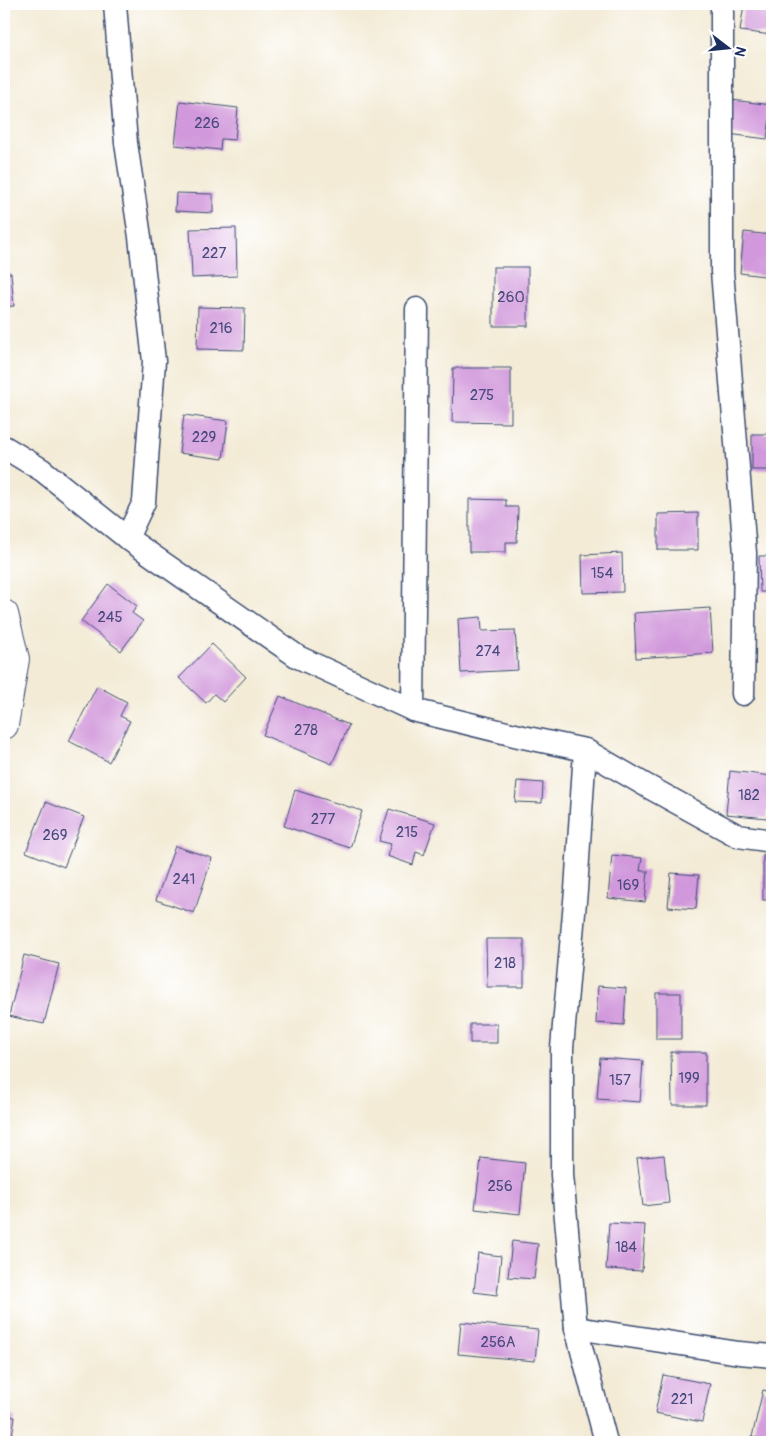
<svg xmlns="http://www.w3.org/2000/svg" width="776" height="1446" viewBox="0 0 776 1446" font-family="Pangolin,sans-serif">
<rect width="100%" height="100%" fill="#fff"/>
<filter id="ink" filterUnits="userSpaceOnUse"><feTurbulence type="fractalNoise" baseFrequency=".02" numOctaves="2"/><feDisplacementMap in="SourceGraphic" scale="10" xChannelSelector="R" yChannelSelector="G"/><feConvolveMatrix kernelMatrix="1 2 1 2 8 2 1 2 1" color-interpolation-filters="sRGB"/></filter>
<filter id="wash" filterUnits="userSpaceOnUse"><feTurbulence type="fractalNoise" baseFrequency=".0096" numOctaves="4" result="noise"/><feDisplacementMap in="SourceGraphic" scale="20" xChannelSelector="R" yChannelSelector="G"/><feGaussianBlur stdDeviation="1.12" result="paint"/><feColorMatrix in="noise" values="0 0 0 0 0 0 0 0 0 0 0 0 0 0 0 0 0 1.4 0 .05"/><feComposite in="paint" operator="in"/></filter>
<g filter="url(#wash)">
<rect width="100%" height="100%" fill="#f3ebd6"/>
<g id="blocks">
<g fill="#d199db">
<polygon points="744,4 772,4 772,35 740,31"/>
<polygon points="732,100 772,105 767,139 728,134"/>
<polygon points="180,101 238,108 235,140 221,139 220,150 175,145"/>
<polygon points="176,193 213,194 213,213 175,211"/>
<polygon points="236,228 237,276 192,278 190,229"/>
<polygon points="744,232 772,235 772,277 740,273"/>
<rect x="493" y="267" width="35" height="59"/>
<polygon points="4,273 11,273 14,306 4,307"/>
<polygon points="198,307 245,308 244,350 197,349"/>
<polygon points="453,368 511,368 511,423 452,422"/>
<polygon points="184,415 228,421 223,459 179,453"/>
<rect x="752" y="434" width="20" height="36"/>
<polygon points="469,499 506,500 506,507 518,507 517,542 506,542 506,552 469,552"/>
<polygon points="698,513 698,550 658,550 658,514"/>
<polygon points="622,553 623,592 583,593 582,555"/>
<polygon points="759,556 772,556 772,592 760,592"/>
<polygon points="108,584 137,606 132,613 143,621 121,651 81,621"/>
<polygon points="710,608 713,653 636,658 634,613"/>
<polygon points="481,617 482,631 515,630 518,670 461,673 458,619"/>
<polygon points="212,644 246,677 223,702 214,694 206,703 179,678"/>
<polygon points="97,686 127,702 120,716 130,721 109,762 69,741"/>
<polygon points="280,696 349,725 332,764 263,735"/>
<polygon points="730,771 772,776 767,818 726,814"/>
<polygon points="517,781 543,783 542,803 515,802"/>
<polygon points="295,790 362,811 350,848 284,826"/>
<polygon points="46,802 84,817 64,867 26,852"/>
<polygon points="389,809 435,823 424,855 416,852 413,865 387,856 391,844 379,841"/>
<polygon points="175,846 212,858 194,913 156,900"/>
<polygon points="612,855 642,858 640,871 648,871 645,902 608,898"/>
<rect x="763" y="855" width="9" height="45"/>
<polygon points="671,873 699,875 696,909 668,907"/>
<polygon points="486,939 524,939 524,987 487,987"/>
<polygon points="24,955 59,964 44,1024 9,1016"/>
<polygon points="598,986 626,988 624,1025 596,1023"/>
<rect x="656" y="993" width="25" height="46"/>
<rect x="470" y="1024" width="27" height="19"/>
<polygon points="671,1052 706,1052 706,1105 672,1105"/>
<polygon points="600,1058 643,1061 640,1102 597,1099"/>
<polygon points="664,1155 669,1203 643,1206 637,1158"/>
<polygon points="481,1158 525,1163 520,1214 475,1209"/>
<polygon points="609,1223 645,1225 642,1271 606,1269"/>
<polygon points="512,1241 538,1244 534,1279 508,1277"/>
<polygon points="478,1253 501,1256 497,1295 474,1292"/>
<polygon points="461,1322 538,1330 535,1361 458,1354"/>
<polygon points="663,1375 710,1384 702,1422 655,1413"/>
<polygon points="763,1390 772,1392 772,1441 752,1437"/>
<polygon points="4,1415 15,1417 11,1442 4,1442"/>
</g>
</g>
</g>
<g filter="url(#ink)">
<use href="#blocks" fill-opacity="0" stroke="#3b4b70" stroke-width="1"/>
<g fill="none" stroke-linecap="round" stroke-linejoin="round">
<g stroke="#3b4b70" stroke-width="25">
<g id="minor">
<polyline points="115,4 126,143 140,237 154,361 144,502 127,538"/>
<polyline points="722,4 722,271 745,553 743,694"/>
<polyline points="4,447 42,470 127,538 298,657 413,710 523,737 585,750 647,786 738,836 772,841"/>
<polyline points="413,710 417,309"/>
<polyline points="585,750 576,890 562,1048 562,1175 576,1328 606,1442"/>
<polyline points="576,1328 739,1353 772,1356"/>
</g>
</g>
<g stroke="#3b4b70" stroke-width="30">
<polyline id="tertiary" points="4,614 15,659 4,725"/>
</g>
<use href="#minor" stroke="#fff" stroke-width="22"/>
<use href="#tertiary" stroke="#fff" stroke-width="28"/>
</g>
</g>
<g text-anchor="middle" stroke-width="4" stroke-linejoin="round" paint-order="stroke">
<g font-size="15" fill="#484a7d">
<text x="207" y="128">226</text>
<text x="214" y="258">227</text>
<text x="511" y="302">260</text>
<text x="221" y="333">216</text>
<text x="482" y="400">275</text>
<text x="204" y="442">229</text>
<text x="602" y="578">154</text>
<text x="110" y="622">245</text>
<text x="488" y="656">274</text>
<text x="306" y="735">278</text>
<text x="749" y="800">182</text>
<text x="323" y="824">277</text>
<text x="407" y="837">215</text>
<text x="55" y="840">269</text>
<text x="184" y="884">241</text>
<text x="628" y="890">169</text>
<text x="505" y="968">218</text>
<text x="689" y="1083">199</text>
<text x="620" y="1085">157</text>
<text x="500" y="1191">256</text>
<text x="626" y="1252">184</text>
<text x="498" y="1347">256A</text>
<text x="682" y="1404">221</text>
</g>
</g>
<rect width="776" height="1446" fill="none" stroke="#fff" stroke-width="20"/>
<g transform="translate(728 48) rotate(106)" stroke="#ffffff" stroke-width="4" paint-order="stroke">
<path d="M0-4L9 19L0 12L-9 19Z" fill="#1b2f5e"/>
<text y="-8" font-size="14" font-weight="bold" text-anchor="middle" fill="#1b2f5e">N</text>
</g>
</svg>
